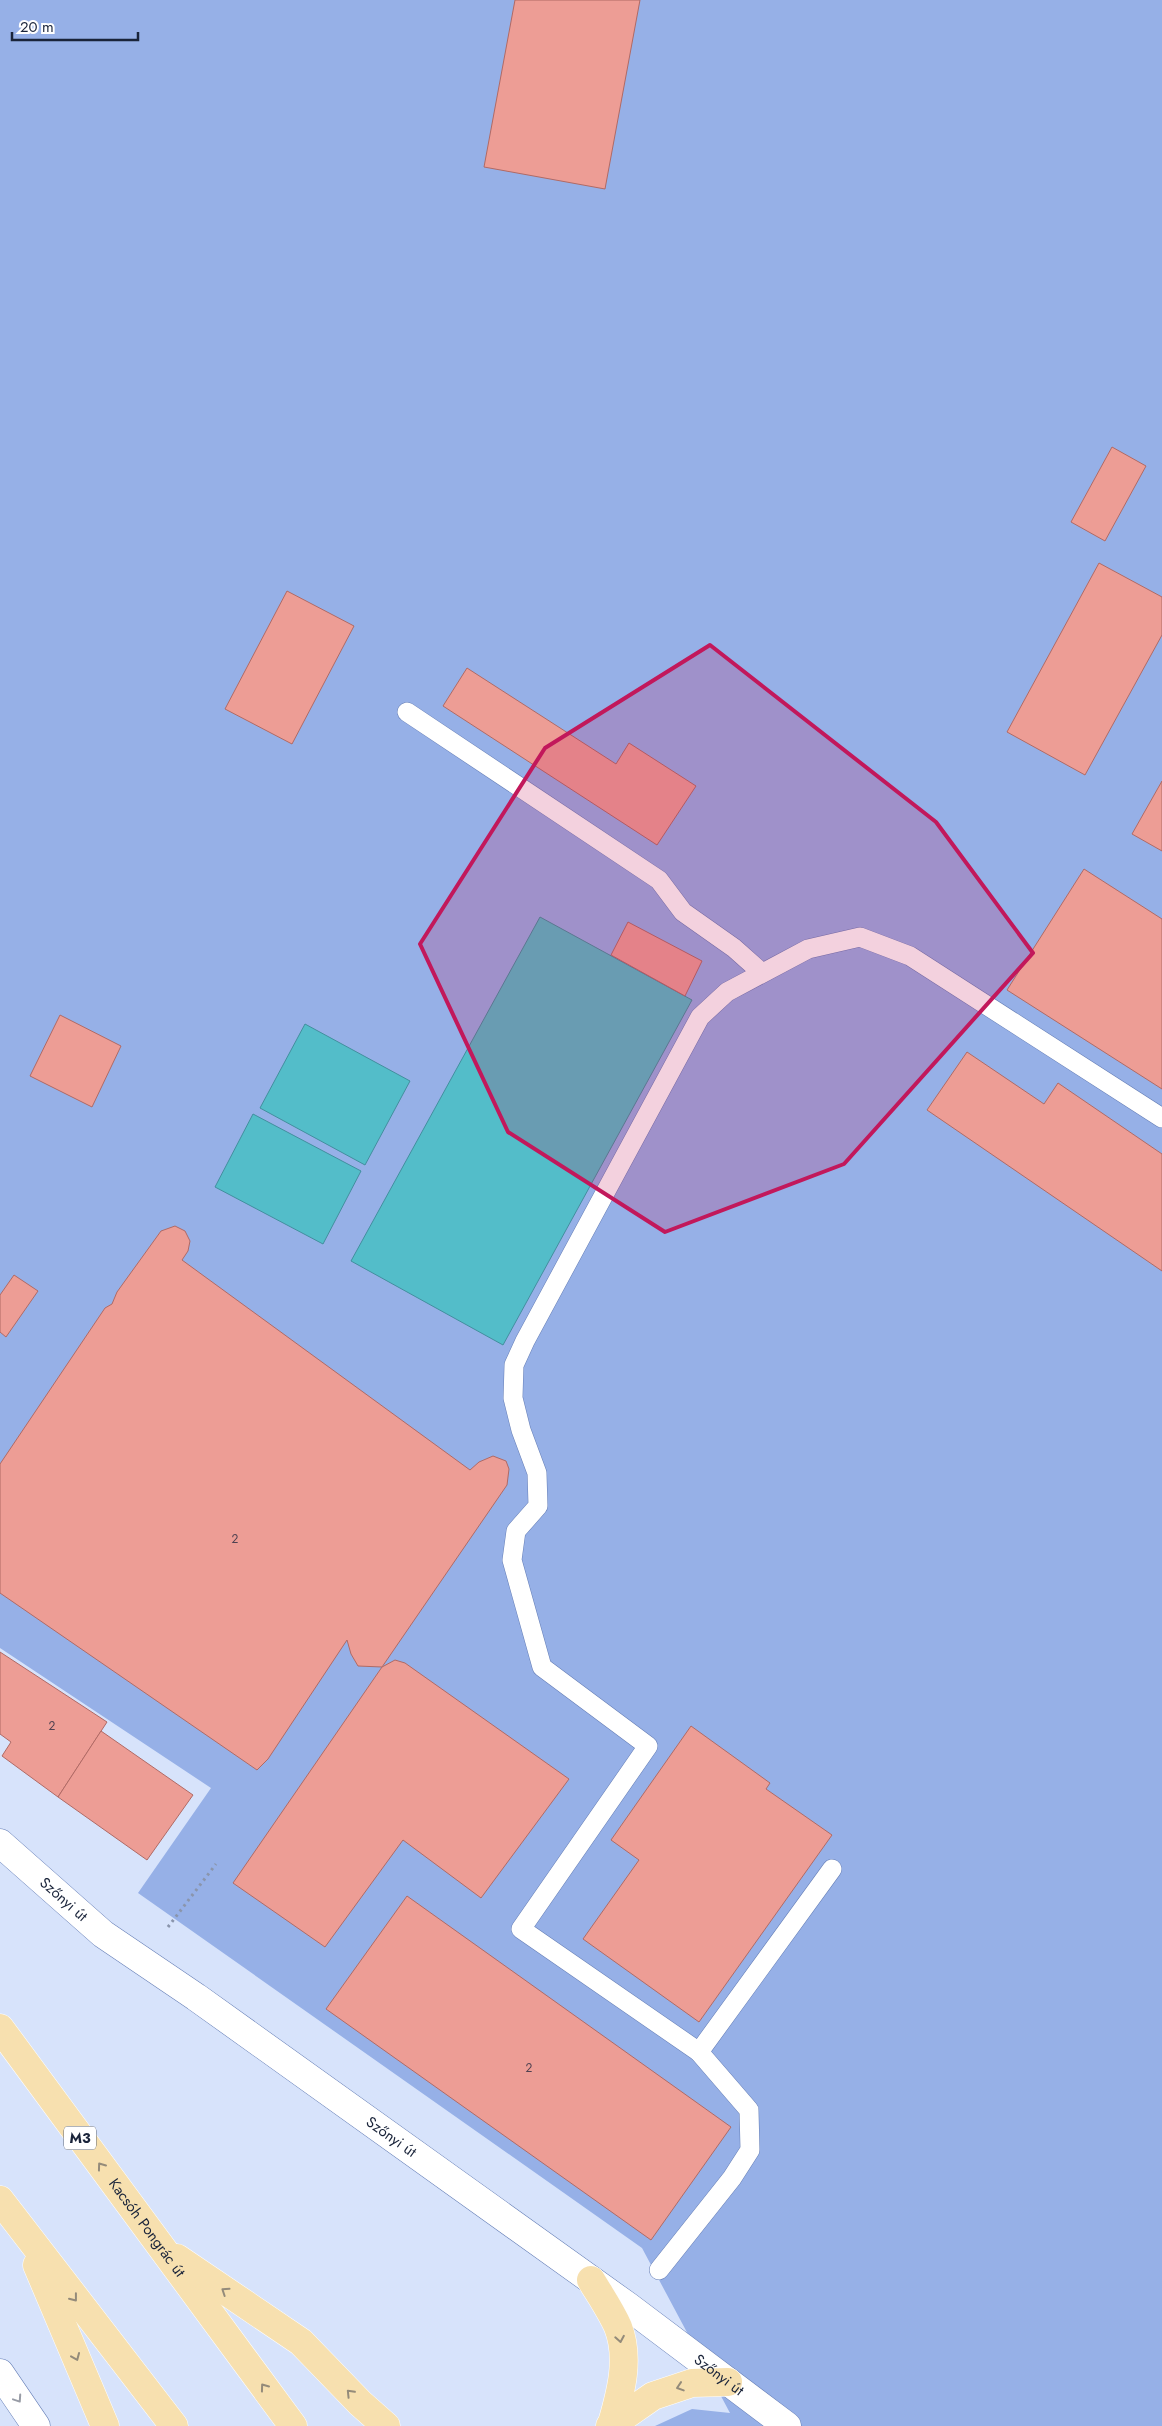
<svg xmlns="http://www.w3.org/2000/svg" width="1162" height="2426" viewBox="0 0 1162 2426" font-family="Jost,sans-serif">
<rect width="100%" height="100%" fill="#d7e3fb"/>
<polygon fill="#96b0e7" points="0,0 1162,0 1162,2426 655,2426 692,2409 730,2413 642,2248 138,1893 211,1788 0,1648"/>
<g fill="#53bdc9" stroke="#428f9e">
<polygon points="540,917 692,1000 503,1345 351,1261"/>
<polygon points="305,1024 410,1081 365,1165 260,1108"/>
<polygon points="253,1114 361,1171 323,1244 215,1187"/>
</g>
<g fill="#ed9d95" stroke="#b06a65">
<polygon points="515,0 640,0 605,189 484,167"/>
<polygon points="1112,447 1146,466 1105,541 1071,522"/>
<polygon points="1099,563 1162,597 1162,635 1085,775 1007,732"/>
<polygon points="287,591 354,626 292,744 225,709"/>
<polygon points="467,668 616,764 629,743 696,786 657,845 443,706"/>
<polygon points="1162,781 1162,851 1132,834"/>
<polygon points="1084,869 1162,919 1162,1089 1007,990"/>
<polygon points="628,922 702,961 685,996 611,955"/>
<polygon points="60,1015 121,1046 92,1107 30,1076"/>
<polygon points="967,1052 1044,1104 1058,1083 1162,1154 1162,1271 927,1110"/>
<polygon points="175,1226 185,1231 190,1241 188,1251 182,1260 470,1470 479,1462 493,1456 506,1461 509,1469 507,1485 382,1667 358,1666 351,1654 347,1640 268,1759 257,1770 0,1593 0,1464 105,1308 112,1304 117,1292 161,1231"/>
<polygon points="14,1275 38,1291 6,1337 0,1332 0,1295"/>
<polygon points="0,1652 107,1722 58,1797 2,1756 11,1742 0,1734"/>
<polygon points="395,1660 405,1663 569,1779 481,1898 403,1840 325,1947 233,1883 382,1667"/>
<polygon points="691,1726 770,1783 766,1789 832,1835 699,2022 583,1939 639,1860 611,1840"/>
<polygon points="101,1731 193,1795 147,1860 58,1797"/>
<polygon points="407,1896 731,2127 651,2240 326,2009"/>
</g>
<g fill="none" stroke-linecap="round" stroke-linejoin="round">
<g stroke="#657eb6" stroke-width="20">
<g id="service">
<polyline points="407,712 659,880 683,912 734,948 762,973"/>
<polyline points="832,1869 699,2052 521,1929 648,1746 542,1667 512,1560 516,1531 538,1506 537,1473 521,1430 513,1398 514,1365 525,1341 700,1017 727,992 808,949 860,937 910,956 1162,1118"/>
<polyline points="659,2270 732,2178 750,2150 749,2110 699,2052"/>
</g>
</g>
<g stroke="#657eb6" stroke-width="29">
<g id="tertiary">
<path id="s1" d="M0,1843L103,1934L196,1997L629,2307L787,2426"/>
<polyline points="0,2373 36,2426"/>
</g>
</g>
<g stroke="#fff" stroke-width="29">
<g id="primary">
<path id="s2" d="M0,2028L293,2426"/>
<polyline points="0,2200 174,2426"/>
<polyline points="177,2258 301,2342 360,2403 386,2426"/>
<polyline points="37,2265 105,2426"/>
<path d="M591,2280C600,2295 611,2311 618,2327C630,2358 621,2392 612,2423"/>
<polyline points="610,2426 653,2396 692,2383 728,2382"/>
</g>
</g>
<polyline stroke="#8a95ac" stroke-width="3" stroke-dasharray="2.5 4" stroke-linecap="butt" points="168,1927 216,1864"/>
<use href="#service" stroke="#fff" stroke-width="19"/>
<use href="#tertiary" stroke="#fff" stroke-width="28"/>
<use href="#primary" stroke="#f7e0af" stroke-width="28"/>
</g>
<defs><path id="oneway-chevron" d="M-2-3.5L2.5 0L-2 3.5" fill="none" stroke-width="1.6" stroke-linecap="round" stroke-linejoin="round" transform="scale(1.25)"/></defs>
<g stroke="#948b7a">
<use href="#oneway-chevron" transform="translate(101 2166) rotate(-126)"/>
<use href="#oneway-chevron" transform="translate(225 2291) rotate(-146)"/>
<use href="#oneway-chevron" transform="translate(74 2298) rotate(52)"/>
<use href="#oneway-chevron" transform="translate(620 2339) rotate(80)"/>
<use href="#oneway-chevron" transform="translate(76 2357) rotate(67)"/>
<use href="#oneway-chevron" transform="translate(264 2387) rotate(-126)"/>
<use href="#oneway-chevron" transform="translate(680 2387) rotate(162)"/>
<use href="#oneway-chevron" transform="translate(350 2393) rotate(-134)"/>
</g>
<use stroke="#989ca6" href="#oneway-chevron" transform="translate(18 2399) rotate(56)"/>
<path fill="#c2185b" fill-opacity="0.2" stroke="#c2185b" stroke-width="4" stroke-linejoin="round" d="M710,645L936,822L1033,953L844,1164L665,1232L508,1132L420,944L545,748Z"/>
<g text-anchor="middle" stroke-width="5" stroke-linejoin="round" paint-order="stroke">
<g font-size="12" fill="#4f4251">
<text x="235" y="1543">2</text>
<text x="52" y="1730">2</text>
<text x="529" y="2072">2</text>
</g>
<rect fill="#fff" stroke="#5f6675" stroke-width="1" x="64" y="2126.5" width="32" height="23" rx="4"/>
<g font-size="14" font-weight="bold" fill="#1a243a">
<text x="80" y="2143">M3</text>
</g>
<g font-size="15" fill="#1a243a" stroke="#fff">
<text dy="5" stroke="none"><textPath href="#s1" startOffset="85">Szőnyi út</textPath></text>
<text dy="5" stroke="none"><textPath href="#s1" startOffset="490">Szőnyi út</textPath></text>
<text dy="5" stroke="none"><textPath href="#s2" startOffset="248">Kacsóh Pongrác út</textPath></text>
<text dy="5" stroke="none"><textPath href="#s1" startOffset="895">Szőnyi út</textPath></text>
</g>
</g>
<path d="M12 32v8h126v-8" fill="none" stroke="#1a243a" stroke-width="2.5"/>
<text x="20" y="32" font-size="15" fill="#1a243a" stroke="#ffffff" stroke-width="4" paint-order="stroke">20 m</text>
</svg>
